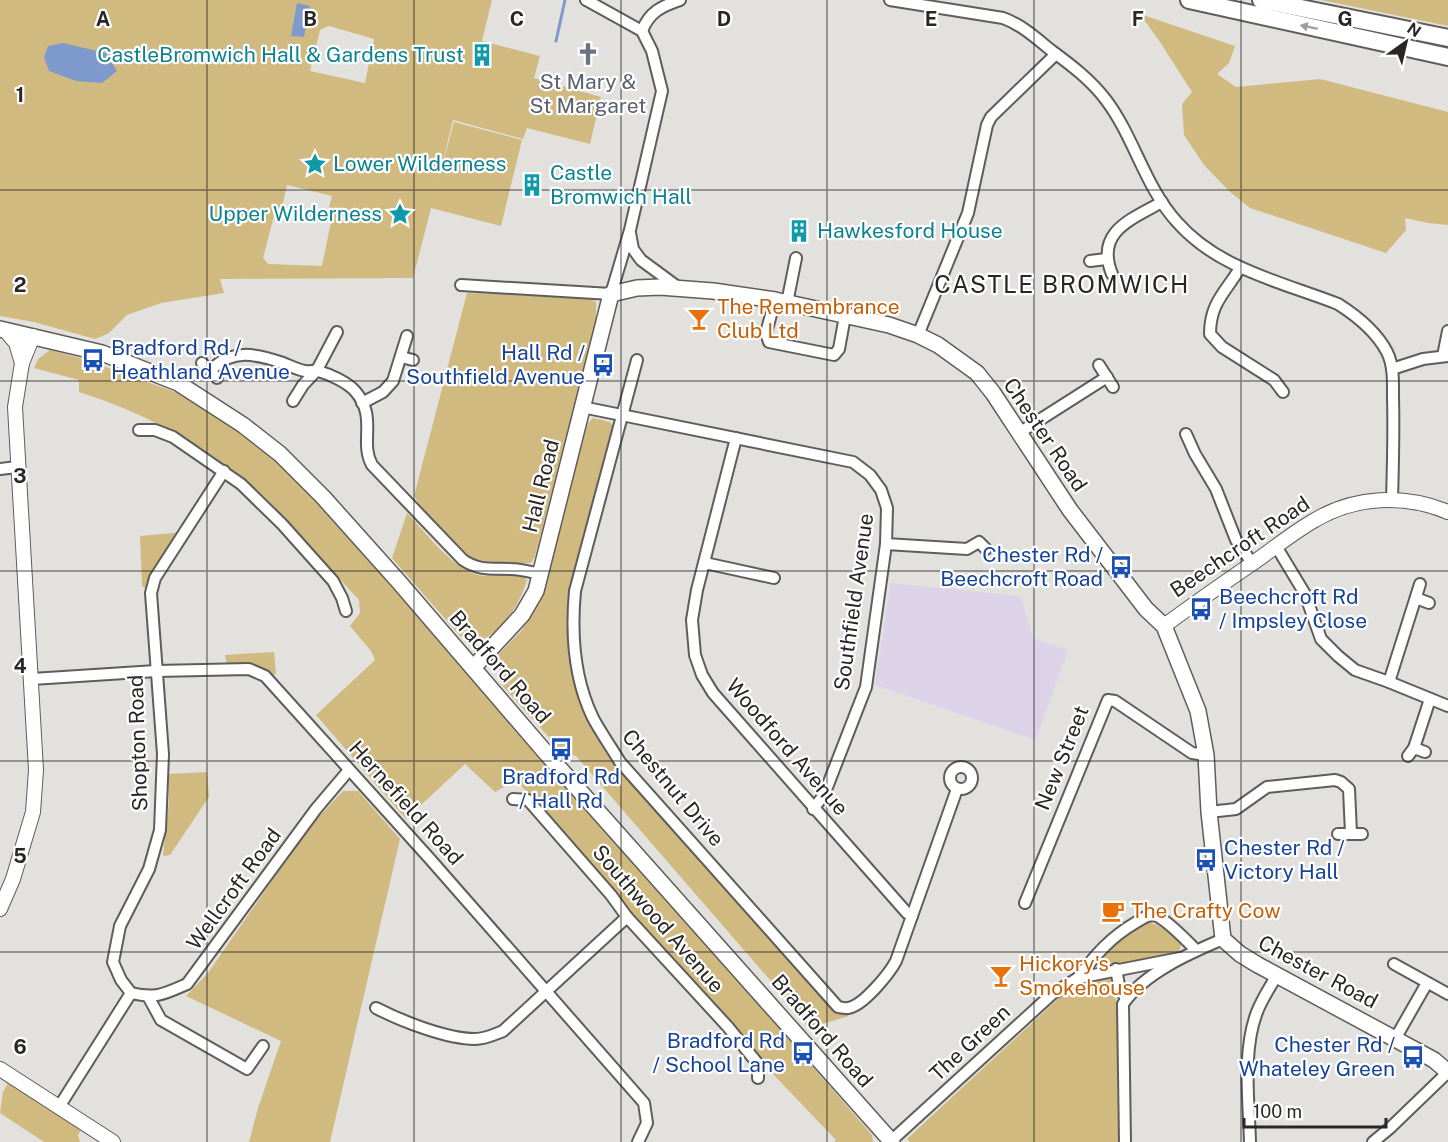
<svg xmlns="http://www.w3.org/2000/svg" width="1448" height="1142" viewBox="0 0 1448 1142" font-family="'Public Sans',sans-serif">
<rect width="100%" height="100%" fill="#e2e1de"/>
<polygon fill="#dcd3e8" points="891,583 1020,596 1034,639 1068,650 1036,740 875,685"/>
<g fill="#d0ba80" fill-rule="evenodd">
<path d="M0,0H492L482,41L540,56L534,78L601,97L590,144L527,128L523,139L453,120L438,181L454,122L522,140L501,226L431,208L413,278L220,279L224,293L161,303L127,315L109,333L95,339L34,322L0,316ZM329,26L374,39L365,83L310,71L320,30ZM287,185L332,196L326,219L282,208ZM276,208L331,222L322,266L268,264L263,258Z"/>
<polygon points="1321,0 1448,0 1448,26"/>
<polygon points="1140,14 1235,46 1229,63 1217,74 1236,87 1320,79 1448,112 1448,225 1428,223 1405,218 1406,230 1386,253 1250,208 1229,191 1204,165 1184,135 1182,104 1192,92 1160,42"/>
<polygon points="467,293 575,296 590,298 596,302 596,324 535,556 531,563 500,563 472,559 427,517 414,496"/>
<path d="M50,350L84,359L183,395L228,422L268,454L299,482L448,647L872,1135L873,1142H834L836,1140L770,1071L516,780L495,792L465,764L406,819L316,715L375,660L371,651L350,626L360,613L359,600C324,563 290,519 252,486C202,443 142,412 79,392V380L34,368L38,359Z"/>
<polygon points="593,418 610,422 613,426 573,585 568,629 570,654 604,743 849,1016 808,1028 789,1002 576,756 563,753 502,685 497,662 499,654 522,630 540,596 588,423"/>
<path d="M407,513C425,532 453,569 478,575C493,578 507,572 521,574L527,580C519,605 503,634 476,642L460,636L392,558Z"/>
<polygon points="185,532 151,593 142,586 140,536"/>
<polygon points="274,652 276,674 271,676 259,667 227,664 225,655"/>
<polygon points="207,772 209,797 170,855 163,856 169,802 168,774"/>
<polygon points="343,791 358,791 400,839 330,1142 249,1142 258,1108 281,1041 186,996 208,973 310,826"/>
<path d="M1145,922C1159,923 1173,932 1182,943L1179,951L1142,960L1103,966L1101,959L1110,949Z"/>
<polygon points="1110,976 1117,1004 1118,1142 910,1142 907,1139 1061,996 1089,981"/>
<polygon points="8,1083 15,1084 82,1128 78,1135 80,1142 44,1142 0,1113 3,1092"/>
</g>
<g fill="#7e9acc">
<polygon points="297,3 310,6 304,37 291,36"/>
<polygon points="63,43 106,53 117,71 102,83 76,81 49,71 44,57 48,46"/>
</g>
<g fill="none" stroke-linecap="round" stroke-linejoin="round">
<polyline stroke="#7e9acc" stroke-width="3" points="556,41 565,0"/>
<g stroke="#5e5d5a" stroke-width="14">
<g id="minor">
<path d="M890,0L1003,18C1022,25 1036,38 1052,51C1071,65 1091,80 1106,100C1134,137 1145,187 1177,222C1218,269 1282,282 1338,304C1357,316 1376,331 1387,352C1394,366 1393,383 1393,398C1394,432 1393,465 1392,500"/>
<path d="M642,31C649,12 662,6 680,0"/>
<polyline points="630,233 633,249 641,260 679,288"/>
<polyline points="1090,261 1106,259"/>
<path d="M1240,268C1225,293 1210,303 1210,334L1222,347L1274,380L1283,392"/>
<path d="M1112,274C1095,232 1130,220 1162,202"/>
<polyline points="461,285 611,294 630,230 662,91 652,51 642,31 586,0"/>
<polyline points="775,300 766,333 769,342 834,355 839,349 845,316"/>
<polyline points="787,303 796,258"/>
<polyline points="918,335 968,213 987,125 991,117 1056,54"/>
<polyline points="1443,356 1448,331"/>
<polyline points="401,357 413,360"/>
<path d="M637,360L575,591C571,634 574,679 593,718C601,733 611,747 620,762L838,1007C839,1007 847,1009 848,1008C863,1006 889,974 896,961L957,789"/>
<polyline points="202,363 217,378"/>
<polyline points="1099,365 1113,387"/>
<polyline points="1392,369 1423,359 1448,356"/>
<path d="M211,370C232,348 256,354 283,363C290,366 298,370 305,371C309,372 314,370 318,371C329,374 347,382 355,391C378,417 359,442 372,465L463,560C479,571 493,568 511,569C521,569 531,572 540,574"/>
<polyline points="293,401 303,385 317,370 337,332"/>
<polyline points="362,403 383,392 393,381 407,336"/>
<polyline points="582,407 853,462 870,475 881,490 887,508 886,544 866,687 824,795 813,809"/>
<polyline points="139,430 155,430 173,437 241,484 282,524 333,581 342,598 346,611"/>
<polyline points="1019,433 1107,377"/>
<polyline points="1186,434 1195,454 1216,489 1236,540 1252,563"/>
<polyline points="736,438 697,590 692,620 695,655 702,675 713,693 907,913 912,916"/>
<polyline points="0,469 17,467"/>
<polyline points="886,544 967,549 979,542 986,549"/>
<polyline points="1276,546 1305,594 1321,639 1338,656 1355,670 1389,682 1448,706"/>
<polyline points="705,563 774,578"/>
<polyline points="1416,598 1429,603"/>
<polyline points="32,679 156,671 249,669 265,676 430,859 644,1103 647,1123 638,1142"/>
<polyline points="1389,682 1420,584"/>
<polyline points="1414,748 1425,752"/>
<polyline points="1408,756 1414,748 1430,699"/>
<circle cx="961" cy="778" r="11"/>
<polyline points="513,799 528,800 611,895 627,917 728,1027 758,1064 758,1078"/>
<polyline points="1209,812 1236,809 1267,787 1335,780 1341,782 1349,789 1351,833"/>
<polyline points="1338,834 1362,834"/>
<polyline points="1025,903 1108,700 1115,701 1192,753 1206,755"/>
<polyline points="1394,964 1448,994"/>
<polyline points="1116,969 1119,985 1126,999"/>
<path d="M1078,978C1095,955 1111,937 1135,923C1142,919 1149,913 1157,916C1169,922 1186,940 1196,950"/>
<path d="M131,993C156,999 164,994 187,984L316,809L349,770"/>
<polyline points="149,998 161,1020 247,1069 263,1046"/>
<path d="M376,1008C401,1021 447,1039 475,1039C486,1039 493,1035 503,1031L627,917"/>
<polyline points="1395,1039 1427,983"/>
<polyline points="59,1107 131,993 121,980 113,962 120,926 149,869 160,830 163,754 151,593 155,578 224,471"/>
<polyline points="891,1141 1052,994 1078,978 1180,958"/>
<path d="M1125,1142L1123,1004C1144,973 1190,953 1223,939"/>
<path d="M1250,1142C1249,1101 1242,1051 1257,1012C1262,999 1270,987 1277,975"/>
<polyline points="1373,1142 1390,1128 1448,1072"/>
</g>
</g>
<g stroke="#5e5d5a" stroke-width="16">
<g id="tertiary">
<polyline points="5,330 16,343 22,363"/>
<path d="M1164,626C1192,605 1221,585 1250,565C1272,550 1292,533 1315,520C1355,496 1405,494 1448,512"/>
<polyline points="0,909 13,879 33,812 36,770 15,407 22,363 33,336"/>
<polyline points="0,1069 113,1142"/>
</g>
</g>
<g stroke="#5e5d5a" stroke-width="18">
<g id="secondary">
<polyline points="0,329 102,353 178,383 243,425 280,454 323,497 399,582 546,753 892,1142"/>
<polyline points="473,668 522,615 536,591 611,294 637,288 660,287 713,291 775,300 889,325 918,335 938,345 977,373 993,393 1070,510 1146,609 1164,626 1198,711 1206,755 1209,812 1223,939 1240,954 1258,965 1434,1060 1448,1072"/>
</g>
</g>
<g stroke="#5e5d5a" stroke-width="20">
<g id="trunk">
<polyline points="1189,0 1448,57"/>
<polyline points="1261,0 1448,38"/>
</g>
</g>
<use href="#minor" stroke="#fff" stroke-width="10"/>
<use href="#tertiary" stroke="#fff" stroke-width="14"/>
<use href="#secondary" stroke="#fff" stroke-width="15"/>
<use href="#trunk" stroke="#fff" stroke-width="16"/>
</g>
<defs><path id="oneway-solid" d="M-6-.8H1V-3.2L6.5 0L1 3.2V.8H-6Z" transform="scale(1.5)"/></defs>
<use fill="#9e9e9d" href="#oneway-solid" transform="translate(1309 27) rotate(-168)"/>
<path fill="none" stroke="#282726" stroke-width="1.5" stroke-opacity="0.55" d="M207,0V1142M414,0V1142M621,0V1142M827,0V1142M1034,0V1142M1241,0V1142M0,190H1448M0,381H1448M0,571H1448M0,761H1448M0,952H1448"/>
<defs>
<g id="church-bare" transform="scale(1.8)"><path d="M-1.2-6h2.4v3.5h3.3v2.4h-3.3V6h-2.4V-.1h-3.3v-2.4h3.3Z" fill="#6b7280" stroke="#fff" stroke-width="2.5" paint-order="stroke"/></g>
<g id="building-bare" transform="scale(1.8)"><path d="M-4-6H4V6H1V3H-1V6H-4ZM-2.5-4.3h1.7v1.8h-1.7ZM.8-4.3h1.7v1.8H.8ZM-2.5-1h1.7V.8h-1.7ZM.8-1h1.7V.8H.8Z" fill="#0f9aa8" stroke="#fff" stroke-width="2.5" paint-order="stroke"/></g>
<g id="sight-bare" transform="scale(1.8)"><path d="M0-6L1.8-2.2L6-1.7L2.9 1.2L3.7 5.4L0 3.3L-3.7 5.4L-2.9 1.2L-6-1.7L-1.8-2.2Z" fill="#0f9aa8" stroke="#fff" stroke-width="2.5" paint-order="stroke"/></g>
<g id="bar-bare" transform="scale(1.8)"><path d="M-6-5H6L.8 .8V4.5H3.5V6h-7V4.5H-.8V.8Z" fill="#e8710a" stroke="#fff" stroke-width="2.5" paint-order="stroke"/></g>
<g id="bus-bare" transform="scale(1.8)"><path d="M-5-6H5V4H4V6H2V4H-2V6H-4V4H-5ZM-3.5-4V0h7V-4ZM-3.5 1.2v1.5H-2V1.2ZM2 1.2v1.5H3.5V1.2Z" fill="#1a4fb4" stroke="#fff" stroke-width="2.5" paint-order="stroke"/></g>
<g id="cafe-bare" transform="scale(1.8)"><path d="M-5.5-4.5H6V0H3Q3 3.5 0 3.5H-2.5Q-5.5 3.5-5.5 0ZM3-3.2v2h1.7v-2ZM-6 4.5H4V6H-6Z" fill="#e8710a" stroke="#fff" stroke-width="2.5" paint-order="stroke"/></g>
</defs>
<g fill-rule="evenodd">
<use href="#church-bare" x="588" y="54"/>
<use href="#building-bare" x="482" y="55"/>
<use href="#sight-bare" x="315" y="164"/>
<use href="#building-bare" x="532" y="185"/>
<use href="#sight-bare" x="400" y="214"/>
<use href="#building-bare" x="799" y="231"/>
<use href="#bar-bare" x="699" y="319"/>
<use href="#bus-bare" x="93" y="360"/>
<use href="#bus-bare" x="603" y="365"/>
<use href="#bus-bare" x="1121" y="567"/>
<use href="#bus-bare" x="1201" y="609"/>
<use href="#bus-bare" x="561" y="749"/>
<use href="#bus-bare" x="1206" y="860"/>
<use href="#cafe-bare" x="1113" y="911"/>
<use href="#bar-bare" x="1001" y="976"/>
<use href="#bus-bare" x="803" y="1053"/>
<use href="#bus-bare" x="1413" y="1057"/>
</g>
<g text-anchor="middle" stroke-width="4.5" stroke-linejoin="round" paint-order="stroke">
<g font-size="21" fill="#0d838f" stroke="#fff" text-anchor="start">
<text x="464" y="62" text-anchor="end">CastleBromwich Hall &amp; Gardens Trust</text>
<text x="333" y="171">Lower Wilderness</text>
<text x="550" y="180">Castle<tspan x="550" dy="24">Bromwich Hall</tspan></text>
<text x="382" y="221" text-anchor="end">Upper Wilderness</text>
<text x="817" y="238">Hawkesford House</text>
</g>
<g font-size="21" fill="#5b616d" stroke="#fff">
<text x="588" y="89">St Mary &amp;<tspan x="588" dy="24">St Margaret</tspan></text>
</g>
<g font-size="21" fill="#c56008" stroke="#fff" text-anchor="start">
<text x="717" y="314">The Remembrance<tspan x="717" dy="24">Club Ltd</tspan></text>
<text x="1131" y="918">The Crafty Cow</text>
<text x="1019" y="971">Hickory's<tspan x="1019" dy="24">Smokehouse</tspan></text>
</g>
<g font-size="21" fill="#164399" stroke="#fff" text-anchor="end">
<text x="111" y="355" text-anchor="start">Bradford Rd /<tspan x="111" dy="24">Heathland Avenue</tspan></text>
<text x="585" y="360">Hall Rd /<tspan x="585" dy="24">Southfield Avenue</tspan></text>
<text x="1103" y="562">Chester Rd /<tspan x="1103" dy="24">Beechcroft Road</tspan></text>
<text x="1219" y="604" text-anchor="start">Beechcroft Rd<tspan x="1219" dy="24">/ Impsley Close</tspan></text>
<text x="561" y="784" text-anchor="middle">Bradford Rd<tspan x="561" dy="24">/ Hall Rd</tspan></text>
<text x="1224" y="855" text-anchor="start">Chester Rd /<tspan x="1224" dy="24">Victory Hall</tspan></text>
<text x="785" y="1048">Bradford Rd<tspan x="785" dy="24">/ School Lane</tspan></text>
<text x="1395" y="1052">Chester Rd /<tspan x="1395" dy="24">Whateley Green</tspan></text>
</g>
<g font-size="21" fill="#282726" stroke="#fff">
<text transform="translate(1045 435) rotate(56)" y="7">Chester Road</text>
<text transform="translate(541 486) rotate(-76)" y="7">Hall Road</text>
<text transform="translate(1240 547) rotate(-34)" y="7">Beechcroft Road</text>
<text transform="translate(854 602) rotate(-82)" y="7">Southfield Avenue</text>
<text transform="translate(500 667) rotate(49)" y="7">Bradford Road</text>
<text transform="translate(138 743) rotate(-92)" y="7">Shopton Road</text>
<text transform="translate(787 747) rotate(49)" y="7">Woodford Avenue</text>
<text transform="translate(1062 758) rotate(-68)" y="7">New Street</text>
<text transform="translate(673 788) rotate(50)" y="7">Chestnut Drive</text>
<text transform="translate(406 803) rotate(48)" y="7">Hernefield Road</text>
<text transform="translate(234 889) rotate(-54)" y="7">Wellcroft Road</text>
<text transform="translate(658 919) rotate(49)" y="7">Southwood Avenue</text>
<text transform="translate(1318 972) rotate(28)" y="7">Chester Road</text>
<text transform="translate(822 1031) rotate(49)" y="7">Bradford Road</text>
<text transform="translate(970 1043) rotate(-43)" y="7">The Green</text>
</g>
<g font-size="24" letter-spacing="1.5" fill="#282726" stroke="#fff">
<text x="1062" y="293">CASTLE BROMWICH</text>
</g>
</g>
<g font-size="20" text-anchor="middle" font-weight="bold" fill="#282726" stroke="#fff" stroke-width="4.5" stroke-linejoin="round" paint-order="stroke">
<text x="103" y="26">A</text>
<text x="310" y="26">B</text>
<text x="517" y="26">C</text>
<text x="724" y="26">D</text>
<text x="931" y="26">E</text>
<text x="1138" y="26">F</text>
<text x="1345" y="26">G</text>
<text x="20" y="102">1</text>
<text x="20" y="292">2</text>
<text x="20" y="483">3</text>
<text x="20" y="673">4</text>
<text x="20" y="863">5</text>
<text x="20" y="1054">6</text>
</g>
<g transform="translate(1406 42) rotate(34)" stroke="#ffffff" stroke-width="4.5" paint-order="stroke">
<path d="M0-4.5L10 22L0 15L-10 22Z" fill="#282726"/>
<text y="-9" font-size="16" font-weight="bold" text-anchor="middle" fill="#282726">N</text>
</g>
<path d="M1244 1118v9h142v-9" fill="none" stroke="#282726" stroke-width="3"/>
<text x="1253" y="1118" font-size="18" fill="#282726" stroke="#ffffff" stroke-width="4.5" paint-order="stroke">100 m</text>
</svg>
